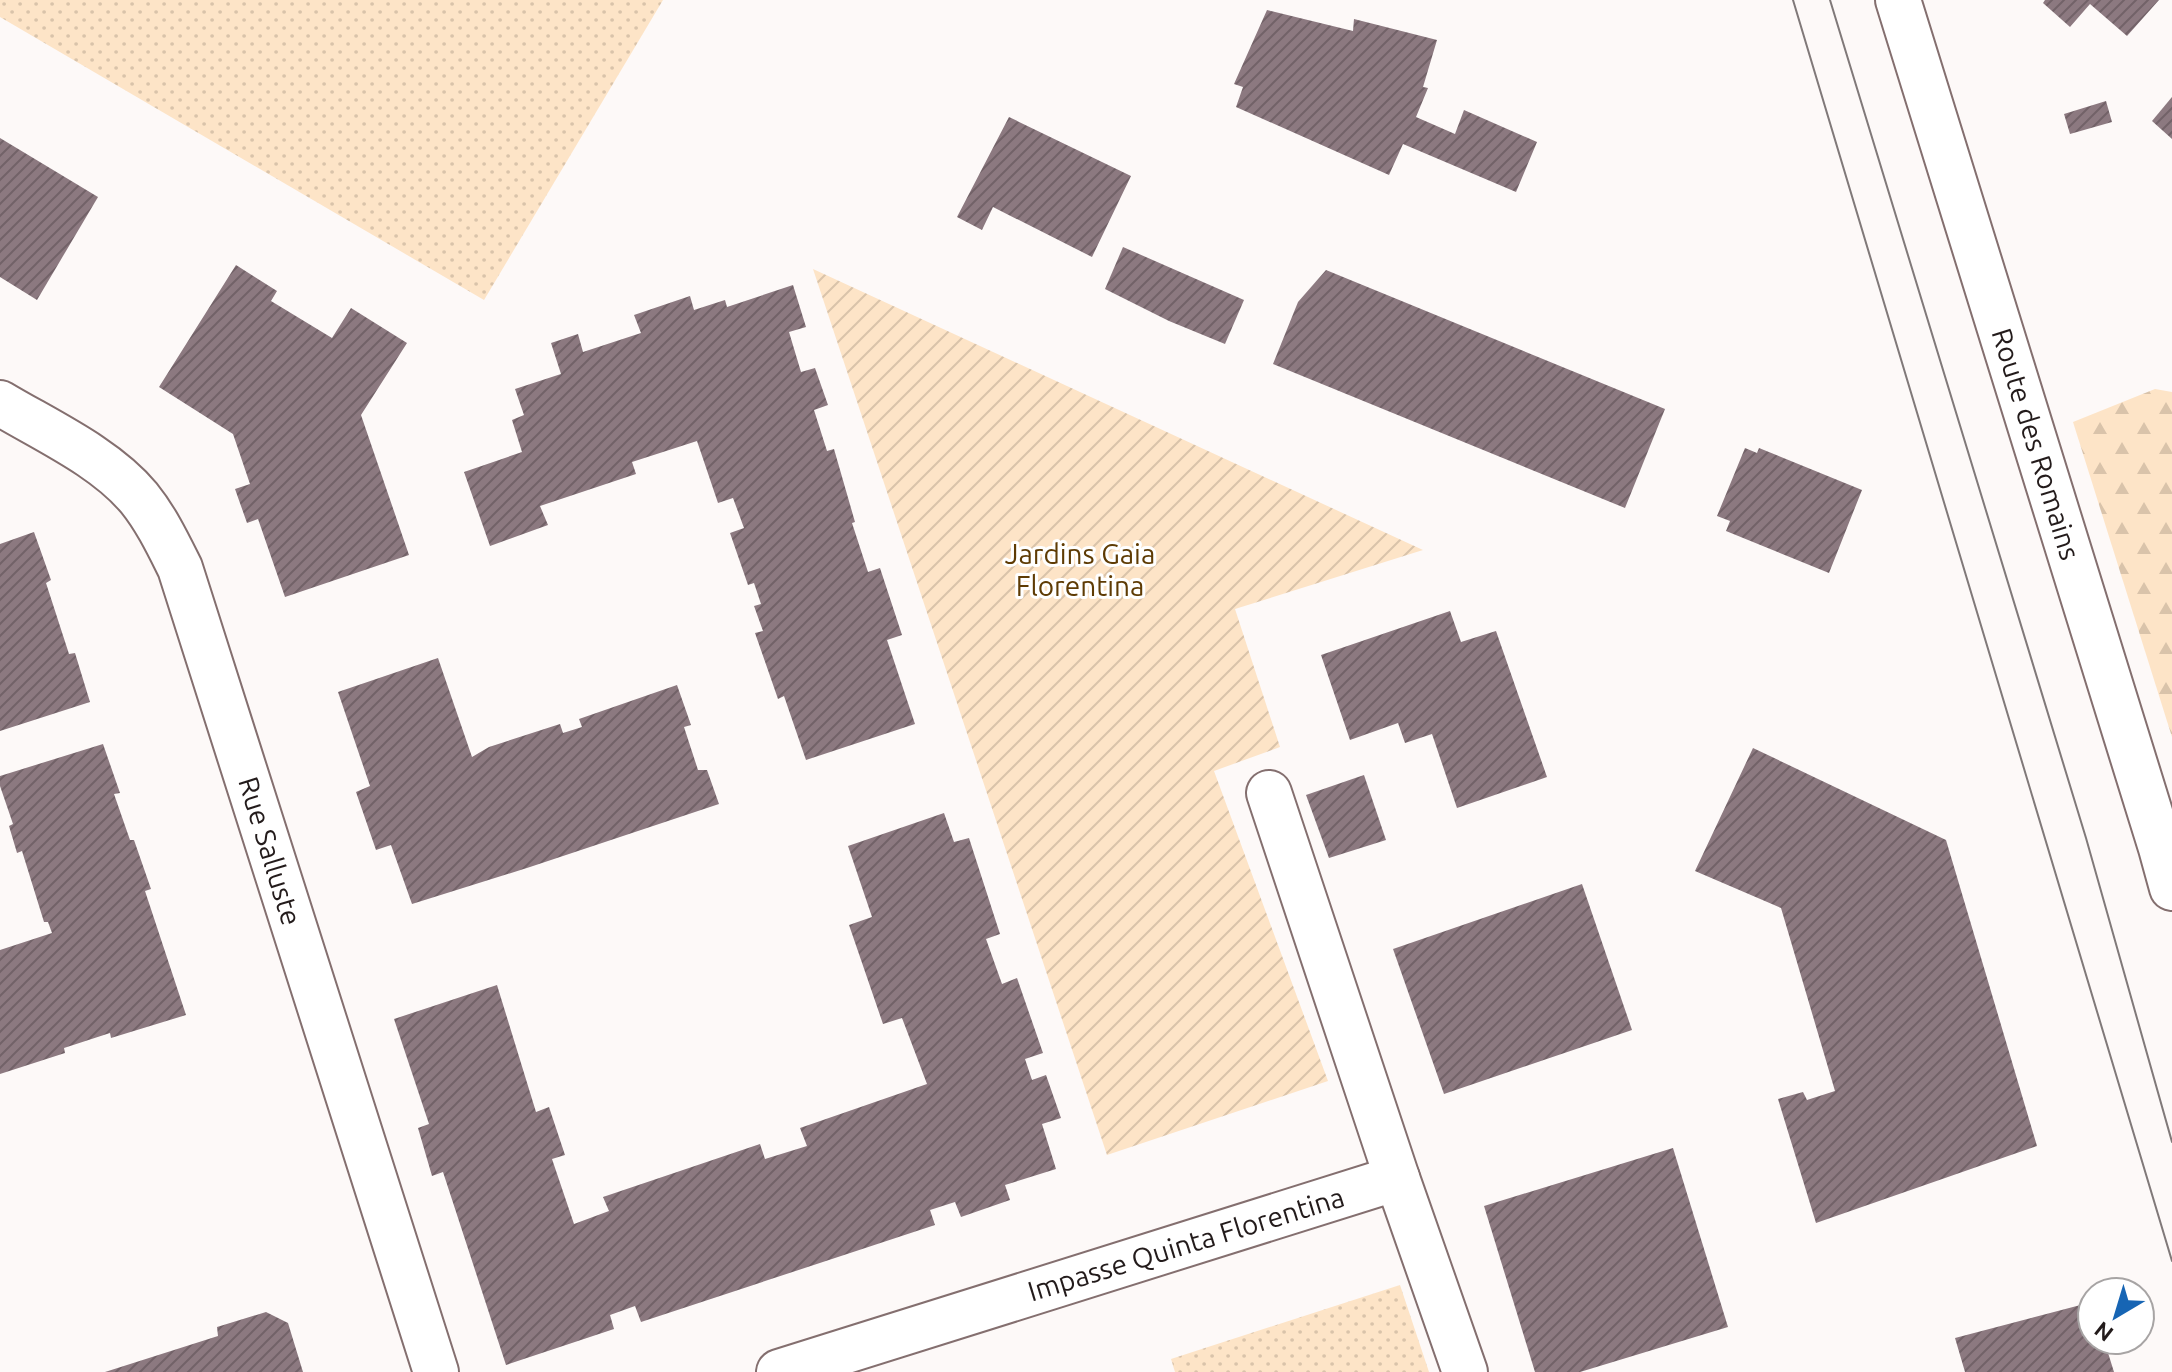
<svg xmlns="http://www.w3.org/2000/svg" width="2172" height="1372" viewBox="0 0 2172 1372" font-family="Ubuntu,sans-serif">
<defs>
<pattern id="forest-firs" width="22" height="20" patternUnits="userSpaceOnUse" patternTransform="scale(2)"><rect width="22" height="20" fill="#fde4c7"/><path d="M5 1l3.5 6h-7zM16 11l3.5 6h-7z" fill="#d9c3aa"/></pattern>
<pattern id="park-dots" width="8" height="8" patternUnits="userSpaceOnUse" patternTransform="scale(2)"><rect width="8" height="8" fill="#fde4c7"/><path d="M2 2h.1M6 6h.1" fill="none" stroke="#d9c3aa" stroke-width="1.8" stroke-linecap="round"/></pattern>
<pattern id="garden-furrows" width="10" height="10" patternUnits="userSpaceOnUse" patternTransform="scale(2)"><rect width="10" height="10" fill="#fde4c7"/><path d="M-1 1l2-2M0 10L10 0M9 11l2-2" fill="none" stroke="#d9c3aa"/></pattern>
<pattern id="building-hatch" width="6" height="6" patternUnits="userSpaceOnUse" patternTransform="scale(2)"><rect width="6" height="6" fill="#8c7980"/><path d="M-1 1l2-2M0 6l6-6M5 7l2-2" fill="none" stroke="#726268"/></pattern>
</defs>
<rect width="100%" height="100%" fill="#fdf9f8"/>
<polygon fill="url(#forest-firs)" points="2155,389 2172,392 2172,737 2073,422"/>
<g fill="url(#park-dots)">
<polygon points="0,0 663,0 484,300 0,17"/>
<polygon points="1400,1285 1429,1372 1175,1372 1171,1359"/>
</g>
<polygon fill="url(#garden-furrows)" points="813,269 1423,550 1235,609 1280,747 1214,771 1328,1081 1107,1155"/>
<g fill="url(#building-hatch)">
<polygon points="2045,0 2159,0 2127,36 2090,4 2070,27 2043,3"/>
<polygon points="1267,10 1353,31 1354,19 1437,40 1423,87 1428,88 1416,117 1455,134 1464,110 1537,142 1516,192 1403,144 1389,175 1236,107 1243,87 1234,84"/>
<polygon points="2172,97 2172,139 2152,121"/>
<polygon points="2106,101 2112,122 2070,134 2064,114"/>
<polygon points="1009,117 1131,176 1092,257 993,207 982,230 957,217"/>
<polygon points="0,138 98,197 37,300 0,277"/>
<polygon points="1123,247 1244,300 1225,344 1169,321 1105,289"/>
<polygon points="236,265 277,291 271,301 332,338 351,308 407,343 361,415 409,555 285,597 258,519 247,523 235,489 250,484 233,434 159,387"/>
<polygon points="1326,270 1665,409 1625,508 1273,364 1298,302"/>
<polygon points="793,285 806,327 789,332 801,372 815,368 828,405 814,410 827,451 834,449 855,522 852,523 868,572 880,568 902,635 887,640 915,724 806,760 784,696 778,699 755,633 763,631 754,606 761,604 754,583 748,585 730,533 744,528 733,498 718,503 697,441 632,462 636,474 540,506 548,525 490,546 464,472 522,452 512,420 524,415 515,389 561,374 551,343 578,334 583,352 641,333 634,315 690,296 694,310 725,300 727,307"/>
<polygon points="1745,448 1757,453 1759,448 1862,490 1829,573 1726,531 1730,521 1717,516"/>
<polygon points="34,532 51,580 46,583 69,654 75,653 90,702 0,731 0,544"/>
<polygon points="1450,611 1461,642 1496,631 1547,777 1457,808 1432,734 1405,743 1398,723 1350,740 1321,655"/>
<polygon points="438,658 472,757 489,747 560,724 563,733 582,727 579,719 677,685 691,725 684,727 698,770 707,770 719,804 530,867 412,904 391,845 376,850 356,792 370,786 338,692"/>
<polygon points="103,744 120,793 114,794 130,840 134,840 151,889 145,891 186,1015 111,1038 110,1033 64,1048 65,1053 0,1074 0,950 52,933 48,922 44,922 22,851 17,853 9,826 13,824 0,786 0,776"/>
<polygon points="1753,748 1946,840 2037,1146 1816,1223 1778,1099 1803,1092 1807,1100 1835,1091 1781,908 1695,871"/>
<polygon points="1364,775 1386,840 1329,858 1306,795"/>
<polygon points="944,813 954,842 969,838 1000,934 986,939 1002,984 1017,978 1043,1053 1025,1059 1032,1080 1046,1075 1061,1118 1042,1124 1056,1169 1005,1185 1010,1200 961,1217 955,1202 930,1210 935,1225 641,1322 635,1306 610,1315 614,1329 506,1365 443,1172 432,1176 418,1128 429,1124 394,1019 497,985 536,1112 549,1107 565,1155 552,1159 574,1224 609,1211 603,1197 760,1144 765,1159 807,1146 800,1128 927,1084 902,1018 883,1024 849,925 872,917 848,846"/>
<polygon points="1582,884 1632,1030 1444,1094 1393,949"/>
<polygon points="1673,1148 1728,1327 1580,1372 1535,1372 1484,1206"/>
<polygon points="2092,1302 2092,1340 2104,1340 2114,1372 1965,1372 1955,1338"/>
<polygon points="266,1312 288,1323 303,1372 105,1372 218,1336 217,1327"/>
</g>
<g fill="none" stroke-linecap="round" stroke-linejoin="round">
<g stroke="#846f6f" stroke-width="48">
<g id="minor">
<path d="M0,403C45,430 105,457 139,498C156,519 168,544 180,568L436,1372"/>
<polyline points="1269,793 1397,1178"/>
<polyline points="779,1372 1397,1178 1465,1372"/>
</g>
</g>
<g stroke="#846f6f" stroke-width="48">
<polyline id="major" points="1898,0 2161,848 2172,888"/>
</g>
<use href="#minor" stroke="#fff" stroke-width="44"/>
<use href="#major" stroke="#fff" stroke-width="44"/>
<g stroke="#807979" stroke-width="2">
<polyline points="1793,0 2172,1261"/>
<polyline points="1830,0 2086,838 2172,1142"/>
</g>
</g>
<g text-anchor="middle" stroke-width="6" stroke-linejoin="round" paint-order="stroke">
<g font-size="28" fill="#231b1b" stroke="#fff">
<text transform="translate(2036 444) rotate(73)" y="10">Route des Romains</text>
<text transform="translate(270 851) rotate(73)" y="10">Rue Salluste</text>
<text transform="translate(1186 1244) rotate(-17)" y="10">Impasse Quinta Florentina</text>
</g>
<g font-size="28" fill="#5e3b04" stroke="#fff">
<text x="1080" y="564">Jardins Gaia<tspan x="1080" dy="32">Florentina</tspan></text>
</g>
</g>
<g transform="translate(2116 1316) rotate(218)"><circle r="38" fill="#ffffff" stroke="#a7a4a4" stroke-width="2"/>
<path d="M0-6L14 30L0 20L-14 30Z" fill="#1765b4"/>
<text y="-12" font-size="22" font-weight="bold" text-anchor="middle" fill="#231b1b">N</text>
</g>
</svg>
